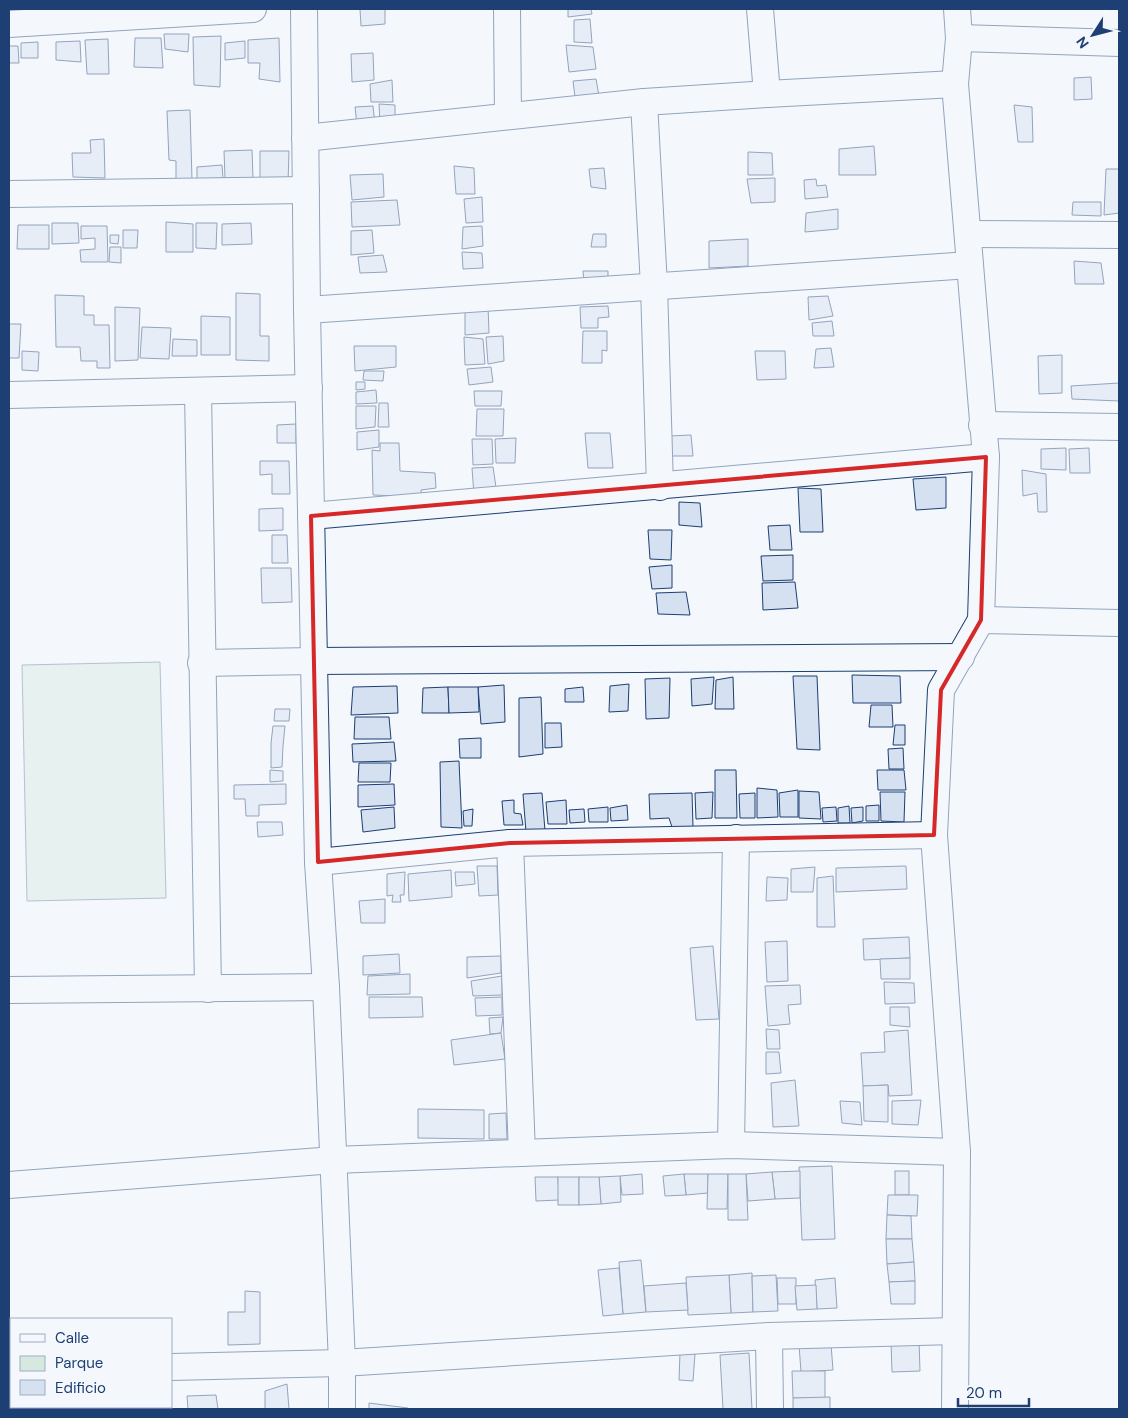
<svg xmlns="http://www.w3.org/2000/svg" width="1128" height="1418" viewBox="0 0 1128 1418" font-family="'DM Sans',sans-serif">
<rect width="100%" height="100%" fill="#f4f7fb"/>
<polygon fill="#d7e8df" stroke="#687fa3" points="160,662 166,898 27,901 22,665"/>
<g fill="#d5e0f0" stroke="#1d3f73">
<polygon points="360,9 385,9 385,24 361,26"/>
<polygon points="568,9 591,9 592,14 568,17"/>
<polygon points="590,19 592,43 574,42 574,20"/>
<polygon points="164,34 189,34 188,52 165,49"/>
<polygon points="221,36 220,87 194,85 193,37"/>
<polygon points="135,38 161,38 163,68 134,67"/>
<polygon points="279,38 280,82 259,79 260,63 248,63 248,40"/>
<polygon points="108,39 109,74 87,74 85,40"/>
<polygon points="80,41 81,62 56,60 56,42"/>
<polygon points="245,41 245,58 225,60 225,43"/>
<polygon points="38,42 38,58 21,58 21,43"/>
<polygon points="566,45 593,47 596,69 569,72"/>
<polygon points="9,46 18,46 19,63 9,63"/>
<polygon points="373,53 374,80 352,82 351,54"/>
<polygon points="1091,77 1092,99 1074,100 1074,78"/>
<polygon points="596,79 599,96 575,97 573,81"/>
<polygon points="392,80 393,102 371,102 370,84"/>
<polygon points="379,104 395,105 395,123 380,123"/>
<polygon points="1014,105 1032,107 1033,142 1018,142"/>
<polygon points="373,106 375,124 357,125 355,107"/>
<polygon points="190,110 192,180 176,179 176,161 169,160 167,111"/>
<polygon points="104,139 105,178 73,177 72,153 91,153 90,140"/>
<polygon points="874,146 876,175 839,175 839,149"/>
<polygon points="252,150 253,178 225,178 224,151"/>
<polygon points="260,151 289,151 288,183 260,180"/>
<polygon points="748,152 772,153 773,175 748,175"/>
<polygon points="222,165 223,178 197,179 197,167"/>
<polygon points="454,166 474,168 475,194 456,194"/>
<polygon points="604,168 606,189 591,187 589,169"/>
<polygon points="1106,169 1119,169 1119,213 1104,215"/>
<polygon points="383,174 384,197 352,200 350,175"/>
<polygon points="775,178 775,202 751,203 747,179"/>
<polygon points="816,179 817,186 826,185 828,197 805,199 804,180"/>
<polygon points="482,197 483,222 466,223 464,199"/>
<polygon points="397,200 400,225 352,227 351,202"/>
<polygon points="1073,202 1101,202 1101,216 1072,215"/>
<polygon points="838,209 838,229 805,232 806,213"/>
<polygon points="166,222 193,224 193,252 166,252"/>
<polygon points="52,223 78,223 79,243 52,244"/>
<polygon points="196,223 217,223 216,249 196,248"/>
<polygon points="251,223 252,244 222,245 222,224"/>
<polygon points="18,225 49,225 49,249 17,249"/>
<polygon points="81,226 107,226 108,262 81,262 80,250 95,249 95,238 81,239"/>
<polygon points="482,226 483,246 462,249 463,227"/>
<polygon points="123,230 138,230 137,248 123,248"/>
<polygon points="372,230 374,253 351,255 351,231"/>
<polygon points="593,234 606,234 606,247 591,247"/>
<polygon points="110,235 119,235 118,244 110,243"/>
<polygon points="748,239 748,266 709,268 709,241"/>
<polygon points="110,247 121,247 121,263 109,262"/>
<polygon points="462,252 482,253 483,268 463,269"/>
<polygon points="383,255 387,272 360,273 358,257"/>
<polygon points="1074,261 1101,263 1104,284 1075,284"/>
<polygon points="583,271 608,271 608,284 584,281"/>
<polygon points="236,293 260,294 260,336 269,336 269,361 236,360"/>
<polygon points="55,295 84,296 84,315 94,315 94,325 109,325 110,368 97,368 97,361 81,361 80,347 56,347"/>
<polygon points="828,296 833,316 809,320 808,297"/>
<polygon points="488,306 489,333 465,335 465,309"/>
<polygon points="608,306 609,317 598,318 598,328 581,328 580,307"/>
<polygon points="115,307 140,308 138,360 115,361"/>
<polygon points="201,316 230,317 230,355 201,355"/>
<polygon points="832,321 834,336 813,336 812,323"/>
<polygon points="9,324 21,324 19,358 9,358"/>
<polygon points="142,327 171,328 169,359 140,358"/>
<polygon points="583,331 607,331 607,351 602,350 602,363 582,363"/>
<polygon points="503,336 504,361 488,364 486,337"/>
<polygon points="464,337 483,339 485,364 465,365"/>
<polygon points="173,339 197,340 197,356 172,356"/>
<polygon points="354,346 396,346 396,367 355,371"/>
<polygon points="831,348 834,367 814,368 816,349"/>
<polygon points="22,351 39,352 38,371 22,370"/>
<polygon points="755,351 785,351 786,379 757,380"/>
<polygon points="1062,355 1062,393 1039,394 1038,356"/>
<polygon points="491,367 493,382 469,385 467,369"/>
<polygon points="364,371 384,371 383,381 363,380"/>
<polygon points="356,382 365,382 365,389 356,390"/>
<polygon points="1119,383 1119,401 1072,399 1071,386"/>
<polygon points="376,390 377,403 356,404 356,392"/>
<polygon points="474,391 502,391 501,406 475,406"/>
<polygon points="379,403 388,403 389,427 378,427"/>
<polygon points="356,406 376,406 375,427 356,429"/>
<polygon points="477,409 504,409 503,436 476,436"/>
<polygon points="296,424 296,443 277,443 277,425"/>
<polygon points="379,430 379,447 357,450 357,432"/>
<polygon points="585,433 610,433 613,468 588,468"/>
<polygon points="691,435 693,456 671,456 669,436"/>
<polygon points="516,438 515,463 496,463 495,439"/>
<polygon points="472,439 492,439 493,464 473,465"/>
<polygon points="380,443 399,443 400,471 435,473 436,488 421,490 422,497 373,495 372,450 380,451"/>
<polygon points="1066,448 1066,470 1041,469 1041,449"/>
<polygon points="1089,448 1090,473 1070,473 1069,449"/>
<polygon points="260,461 289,461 290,494 272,494 272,474 260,475"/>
<polygon points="493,467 497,494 474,495 472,468"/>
<polygon points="1022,470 1046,474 1047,512 1038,512 1037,493 1023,496"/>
<polygon points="946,477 946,508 916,510 913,479"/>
<polygon points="798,488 821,489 823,532 800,532"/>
<polygon points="679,502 700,503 702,527 679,525"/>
<polygon points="283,508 283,530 259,531 259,509"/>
<polygon points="790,525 792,550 770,550 768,526"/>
<polygon points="648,530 672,530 671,560 650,559"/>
<polygon points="272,535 287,535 288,563 272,563"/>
<polygon points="793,555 793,580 763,581 761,556"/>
<polygon points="672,565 672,588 652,589 649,567"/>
<polygon points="261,568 291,568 292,602 262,603"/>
<polygon points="795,582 798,608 763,610 762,583"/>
<polygon points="686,592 690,615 658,614 656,593"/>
<polygon points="852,675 900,676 901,703 853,703"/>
<polygon points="793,676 817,676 820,750 797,749"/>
<polygon points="714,677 712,704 692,706 691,679"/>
<polygon points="733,677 734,709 715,709 716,680"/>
<polygon points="670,678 669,718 646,719 645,679"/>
<polygon points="629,684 628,711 609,712 610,686"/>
<polygon points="504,685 505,722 481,724 478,687"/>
<polygon points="397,686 398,713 351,715 353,687"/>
<polygon points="448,687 449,713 422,713 423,688"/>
<polygon points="448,687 478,687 479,712 449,713"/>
<polygon points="583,687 584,702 565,702 565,689"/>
<polygon points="541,697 543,754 519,757 519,698"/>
<polygon points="871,705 892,705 893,727 869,727"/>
<polygon points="275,709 290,709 289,721 274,721"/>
<polygon points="355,717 389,717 391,739 354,739"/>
<polygon points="545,723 561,723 562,747 545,748"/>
<polygon points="895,725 905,725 905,745 893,745"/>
<polygon points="273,726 285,726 283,746 282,767 271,768 271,743"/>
<polygon points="481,738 481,758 460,758 459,739"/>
<polygon points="394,742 396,761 353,762 352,744"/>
<polygon points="903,748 904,769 889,769 888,749"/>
<polygon points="459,761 462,828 441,827 440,762"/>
<polygon points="359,763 391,763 390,782 358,782"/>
<polygon points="270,770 283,771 283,781 270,782"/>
<polygon points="715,770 736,770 737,818 715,818"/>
<polygon points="877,770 904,770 906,790 878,790"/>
<polygon points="286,784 286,804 259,805 259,816 246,816 245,799 234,799 234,785"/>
<polygon points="394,784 395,805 358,807 358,785"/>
<polygon points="757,788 777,790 778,817 757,818"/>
<polygon points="798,790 798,817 780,817 779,793"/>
<polygon points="799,791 819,792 821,819 799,818"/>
<polygon points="713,792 712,818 696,819 695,793"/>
<polygon points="880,792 905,792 904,822 881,821"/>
<polygon points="542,793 545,831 526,832 523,794"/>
<polygon points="692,793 693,827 672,827 669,818 650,819 649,794"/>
<polygon points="755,793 755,818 740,818 739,794"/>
<polygon points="514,800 514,813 521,814 523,825 504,825 502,801"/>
<polygon points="566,800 567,824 548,824 546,802"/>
<polygon points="627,805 628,820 611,821 610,808"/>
<polygon points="879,805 879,821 866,821 866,806"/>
<polygon points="849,806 850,823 838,823 838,808"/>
<polygon points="394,807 395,828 363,832 361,810"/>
<polygon points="608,807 608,822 589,822 588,809"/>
<polygon points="836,807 837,821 823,822 822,808"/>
<polygon points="863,807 863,821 852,823 851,808"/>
<polygon points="473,809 472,826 464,826 463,811"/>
<polygon points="584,809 585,822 570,823 569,810"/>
<polygon points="257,822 282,822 283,835 258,837"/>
<polygon points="477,866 497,866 498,895 479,896"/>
<polygon points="906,866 907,889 836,892 836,868"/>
<polygon points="815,867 813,892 791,892 791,869"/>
<polygon points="451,870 452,897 409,901 408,874"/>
<polygon points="405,872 404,895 400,895 401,902 392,902 393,895 387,896 387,874"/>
<polygon points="455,872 474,872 475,884 456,886"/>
<polygon points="833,876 835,927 817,927 817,878"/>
<polygon points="767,877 788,878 787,900 766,901"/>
<polygon points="385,899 385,923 361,923 359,901"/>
<polygon points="909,937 910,958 864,960 863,939"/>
<polygon points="787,941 788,981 767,982 765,942"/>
<polygon points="713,946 719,1019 696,1020 690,948"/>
<polygon points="399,954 400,973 363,975 363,956"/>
<polygon points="501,956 501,973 467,978 467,957"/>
<polygon points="910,958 910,979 881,979 880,959"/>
<polygon points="410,974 410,994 367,995 368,976"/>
<polygon points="502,976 502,995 473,996 471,981"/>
<polygon points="884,982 914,983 915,1003 885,1004"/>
<polygon points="800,985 801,1004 788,1005 790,1024 768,1026 765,986"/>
<polygon points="369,997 422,997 423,1017 369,1018"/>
<polygon points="502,997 502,1015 476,1016 475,998"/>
<polygon points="890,1007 909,1007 910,1027 890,1025"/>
<polygon points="503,1017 501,1033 490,1034 489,1018"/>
<polygon points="766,1029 779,1030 780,1049 767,1049"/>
<polygon points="908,1030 912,1095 889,1096 888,1085 863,1086 861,1053 885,1052 884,1032"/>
<polygon points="501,1033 505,1059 454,1065 451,1040"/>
<polygon points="766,1052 779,1052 781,1073 766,1074"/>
<polygon points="795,1080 799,1126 773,1127 771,1083"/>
<polygon points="888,1085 888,1122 864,1121 863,1086"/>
<polygon points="921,1100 918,1125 892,1124 892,1101"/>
<polygon points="840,1101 860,1102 862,1125 842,1123"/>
<polygon points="418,1109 484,1110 484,1139 418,1138"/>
<polygon points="506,1113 507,1139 489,1139 489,1114"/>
<polygon points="832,1166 835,1239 802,1240 799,1167"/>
<polygon points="800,1171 800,1198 775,1199 772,1172"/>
<rect x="895" y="1171" width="14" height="24"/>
<polygon points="772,1172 775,1199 748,1201 746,1174"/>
<polygon points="642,1174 643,1194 622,1195 620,1176"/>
<polygon points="684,1174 708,1174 708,1193 686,1195"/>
<polygon points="684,1174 686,1195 665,1196 663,1176"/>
<polygon points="708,1174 728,1174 727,1209 707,1209"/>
<polygon points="728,1174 746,1174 748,1220 728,1220"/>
<polygon points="620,1176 621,1202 601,1204 599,1177"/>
<polygon points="535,1177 558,1177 559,1200 536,1201"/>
<rect x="558" y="1177" width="21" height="28"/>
<polygon points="579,1177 599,1177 601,1204 579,1205"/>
<polygon points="888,1195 918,1195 917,1216 887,1215"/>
<polygon points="887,1215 911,1216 912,1239 886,1239"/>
<polygon points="886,1239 912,1239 914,1262 887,1264"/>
<polygon points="641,1260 646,1312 623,1314 619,1262"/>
<polygon points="914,1262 915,1281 889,1282 887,1264"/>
<polygon points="619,1268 623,1314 603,1316 598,1270"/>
<polygon points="752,1273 753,1312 731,1313 729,1275"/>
<polygon points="729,1275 731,1313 688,1315 686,1277"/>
<polygon points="776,1275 778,1311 753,1312 752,1276"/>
<polygon points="777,1278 796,1278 796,1304 778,1304"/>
<polygon points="835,1278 837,1308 817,1309 815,1280"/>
<polygon points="915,1281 915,1304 891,1304 889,1282"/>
<polygon points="686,1283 688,1310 646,1312 644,1286"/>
<polygon points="816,1285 817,1309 797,1310 795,1286"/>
<polygon points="245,1291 260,1292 260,1344 228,1345 228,1312 245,1312"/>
<polygon points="919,1341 920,1371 892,1372 891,1342"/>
<polygon points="831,1344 833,1370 801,1372 799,1345"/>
<polygon points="680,1353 695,1354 693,1381 679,1380"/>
<polygon points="749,1353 752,1409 723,1409 720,1355"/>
<polygon points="792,1371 825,1371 825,1398 793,1398"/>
<polygon points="287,1384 289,1409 265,1409 265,1391"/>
<polygon points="216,1395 218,1409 188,1409 187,1396"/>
<polygon points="830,1397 830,1409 793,1409 793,1398"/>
<polygon points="369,1403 408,1408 408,1409 369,1409"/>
<rect x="70" y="1407" width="25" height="2"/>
</g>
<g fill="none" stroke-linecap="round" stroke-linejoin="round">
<g stroke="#1d3f73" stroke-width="28">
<g id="minor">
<polyline points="304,9 307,310 318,862 326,987 342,1363 342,1409"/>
<polyline points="507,9 508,116"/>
<polyline points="760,9 767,94"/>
<polyline points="9,24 253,9"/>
<polyline points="959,38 1119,43"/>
<polyline points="644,102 654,286 660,487"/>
<polyline points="305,138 644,102 767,94 955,84"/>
<polyline points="9,194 306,190"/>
<polyline points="968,234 1119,235"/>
<polyline points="307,310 970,265"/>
<polyline points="198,391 208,989"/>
<polyline points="9,395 309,388"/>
<polyline points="982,425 1119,427"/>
<polyline points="311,516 986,457"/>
<polyline points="981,620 1119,623"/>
<polyline points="201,663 314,661 961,657"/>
<polyline points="510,843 522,1153"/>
<polyline points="318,862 510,843 934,835"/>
<polyline points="9,990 326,987"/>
<polyline points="731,1145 736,838"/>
<polyline points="9,1185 334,1160 731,1145 957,1152"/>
<polyline points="769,1336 770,1409"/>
<polyline points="171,1367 342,1363 769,1336 955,1331"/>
<polyline points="9,1370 11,1370"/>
<polyline points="955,1409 957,1152 934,835 941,690 981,620 986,457 955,84 959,38 957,9"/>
</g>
</g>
<use href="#minor" stroke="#f4f7fb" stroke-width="26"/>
</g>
<path d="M0 0H1128V1418H0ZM986,457L981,620L941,690L934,835L510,843L318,862L311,516Z" fill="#f4f7fb" fill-opacity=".55" fill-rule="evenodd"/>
<path fill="none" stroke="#d62828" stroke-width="4" stroke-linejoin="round" d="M986,457L981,620L941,690L934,835L510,843L318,862L311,516Z"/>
<rect width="1128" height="1418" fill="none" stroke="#1d3f73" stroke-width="20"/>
<rect x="10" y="1318" width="162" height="90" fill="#f4f7fb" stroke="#9eadc5"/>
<rect x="20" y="1334" width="25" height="8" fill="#f4f7fb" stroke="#9eadc5"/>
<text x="55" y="1343" font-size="15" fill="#1d3f73">Calle</text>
<rect x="20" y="1356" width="25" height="15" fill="#d7e8df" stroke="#9eadc5"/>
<text x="55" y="1368" font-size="15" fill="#1d3f73">Parque</text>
<rect x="20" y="1380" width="25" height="15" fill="#d5e0f0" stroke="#9eadc5"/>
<text x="55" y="1393" font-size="15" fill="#1d3f73">Edificio</text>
<g transform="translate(1093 35) rotate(234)" stroke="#f4f7fb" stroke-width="4" paint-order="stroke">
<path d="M0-4L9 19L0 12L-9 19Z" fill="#1d3f73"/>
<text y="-8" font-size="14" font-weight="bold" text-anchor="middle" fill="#1d3f73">N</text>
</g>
<path d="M958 1398v8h71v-8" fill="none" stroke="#1d3f73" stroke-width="2.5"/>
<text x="966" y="1398" font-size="15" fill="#1d3f73" stroke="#f4f7fb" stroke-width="4" paint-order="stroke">20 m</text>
</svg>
